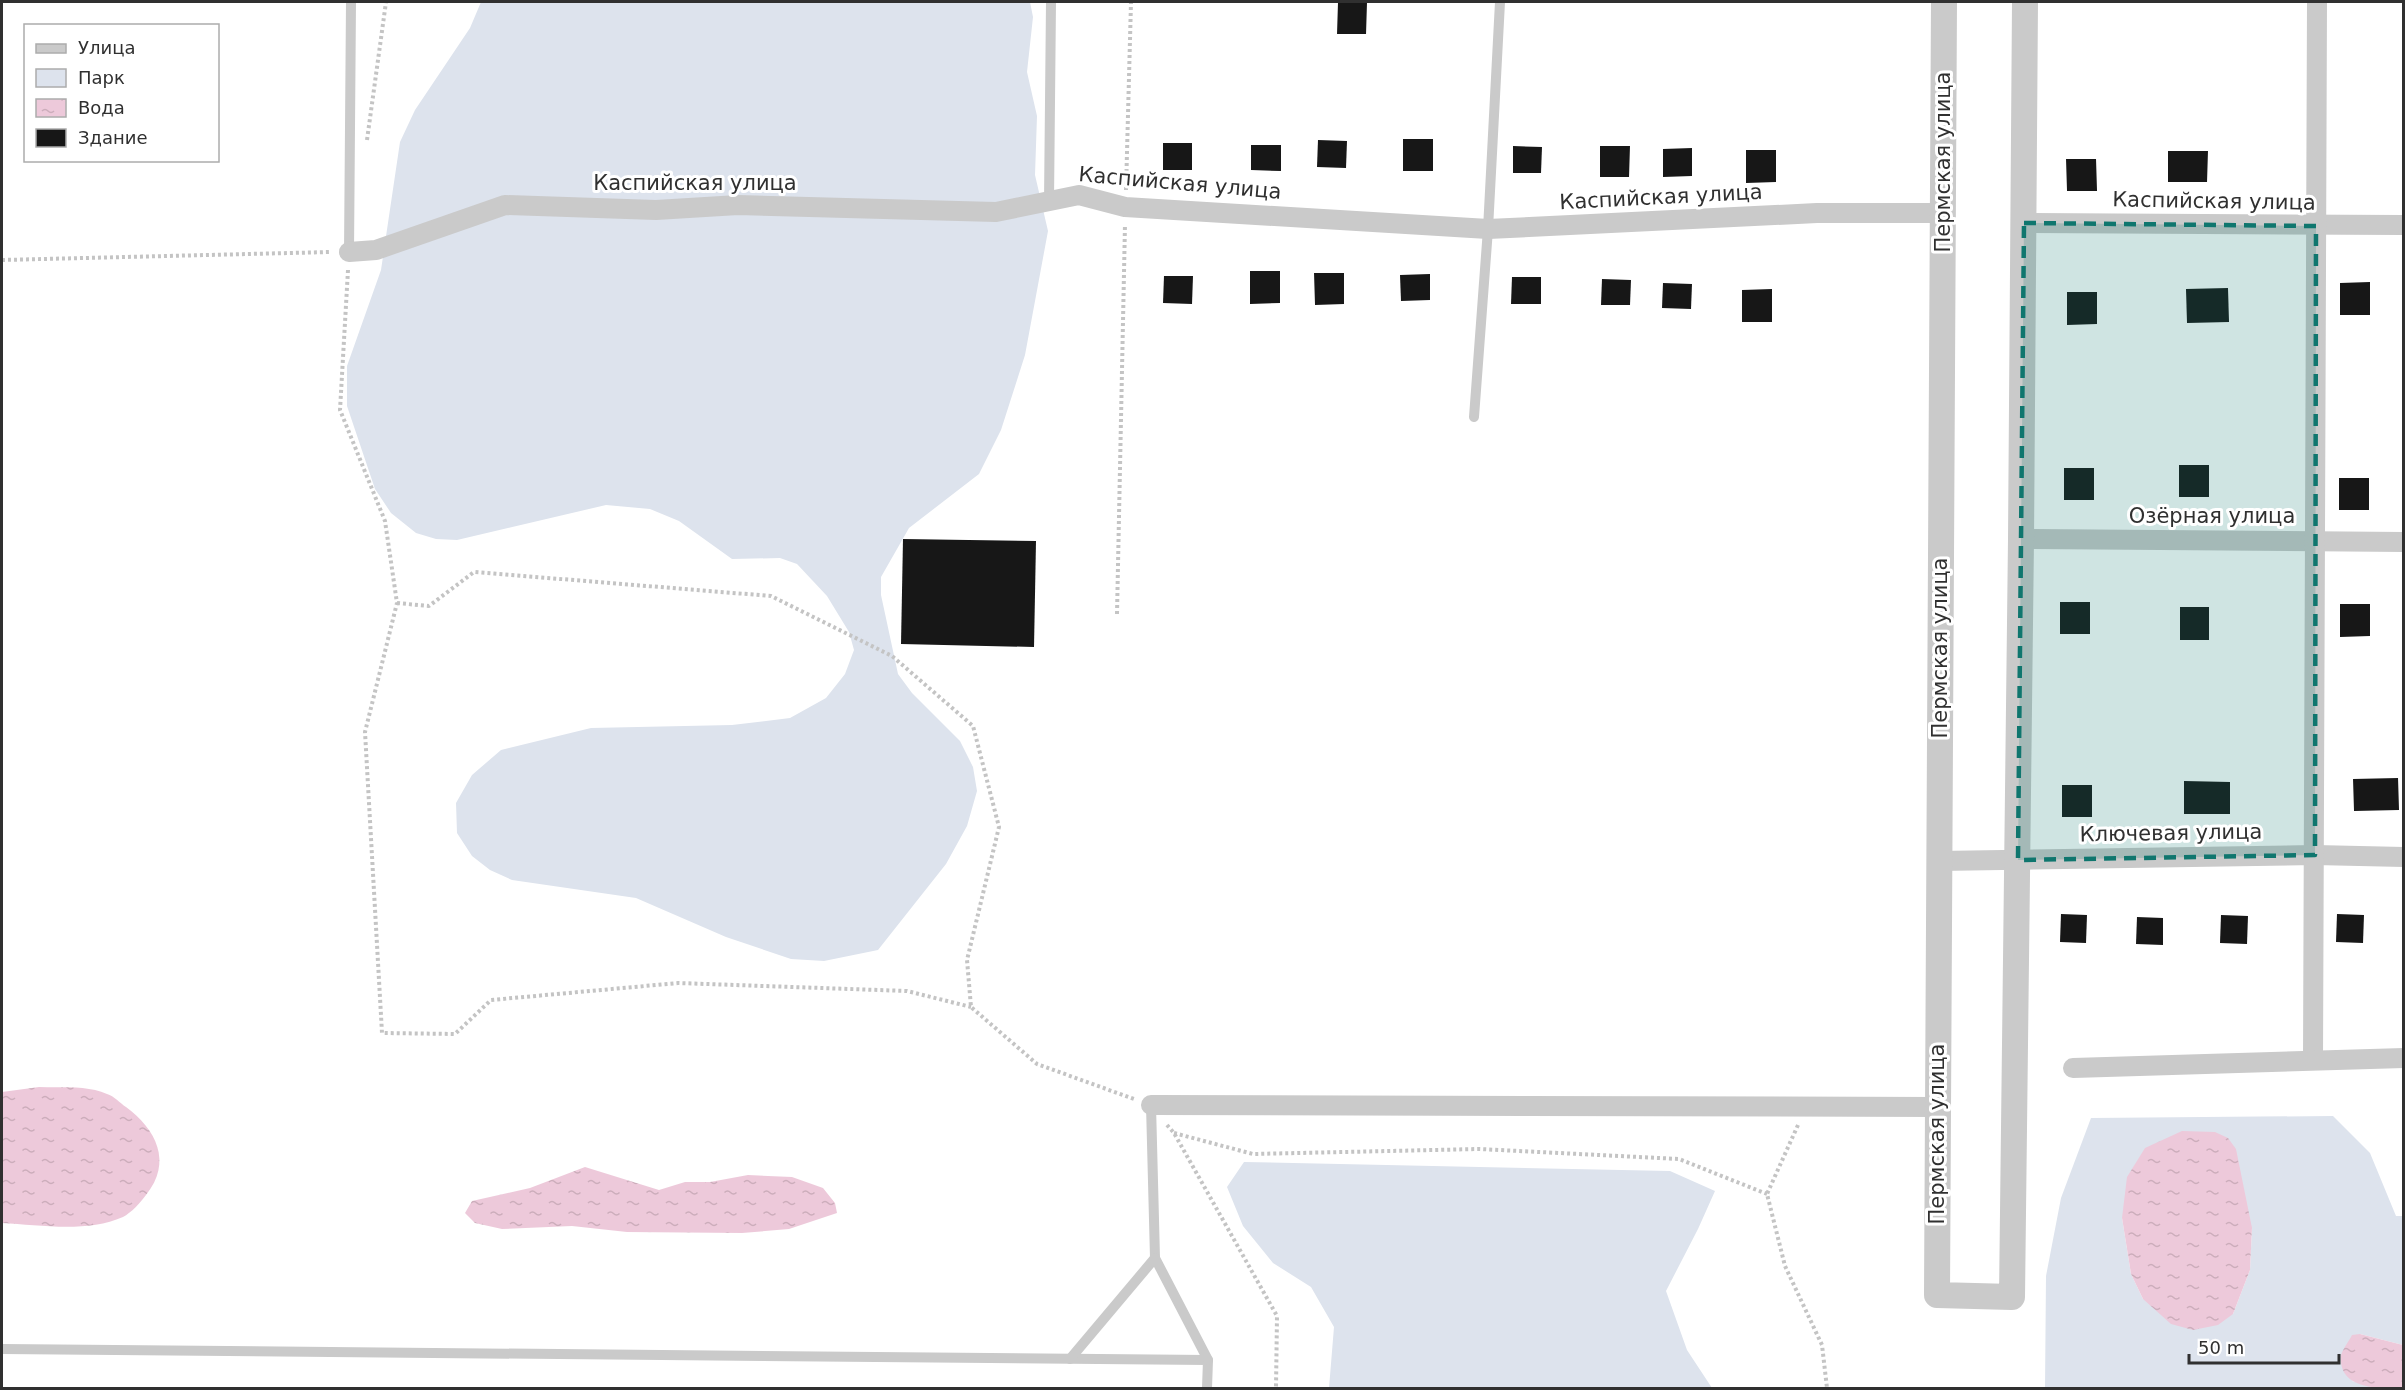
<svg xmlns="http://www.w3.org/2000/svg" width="2405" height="1390" viewBox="0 0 2405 1390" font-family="'DejaVu Sans',sans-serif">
<defs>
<pattern id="water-ripples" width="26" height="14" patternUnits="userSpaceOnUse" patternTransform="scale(1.5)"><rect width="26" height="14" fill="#edc9da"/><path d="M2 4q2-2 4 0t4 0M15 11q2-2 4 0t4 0" fill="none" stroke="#ccadbb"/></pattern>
</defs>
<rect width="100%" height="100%" fill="#fff"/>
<g fill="#dde3ed" fill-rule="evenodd">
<polygon points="481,2 1030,2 1033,17 1027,72 1037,116 1035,175 1048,231 1025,355 1001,430 979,474 909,528 881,577 881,595 898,674 912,693 960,741 973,767 977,791 967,826 946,864 878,950 824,961 791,959 726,937 636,898 512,880 490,870 472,856 457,833 456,803 472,775 501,750 591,728 732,725 790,718 826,698 845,674 854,650 849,632 827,596 797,564 780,558 732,559 679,521 650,509 606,505 457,540 436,539 416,533 391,513 375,489 347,406 347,366 381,270 400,142 415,110 470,28"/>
<path d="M2333,1116L2370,1153L2396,1216H2403V1345L2360,1334L2352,1381L2376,1388H2045L2046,1276L2061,1198L2091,1118ZM2122,1218L2252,1228L2250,1270L2233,1314L2143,1299L2131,1274Z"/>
<polygon points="1244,1162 1670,1171 1715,1191 1698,1229 1666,1291 1687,1350 1712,1388 1329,1388 1334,1327 1311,1287 1273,1263 1243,1226 1227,1187"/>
</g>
<g fill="url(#water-ripples)">
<path d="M39,1087C61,1088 87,1085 107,1094C114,1096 120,1103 126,1107C156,1129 173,1162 146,1195C141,1202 131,1213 123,1217C87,1233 40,1225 2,1223V1092Z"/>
<polygon points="2182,1131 2215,1132 2228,1138 2236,1149 2252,1228 2250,1270 2233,1314 2218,1325 2193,1330 2171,1324 2143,1299 2131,1274 2122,1218 2127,1177 2145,1148"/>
<polygon points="585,1167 659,1190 685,1182 710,1182 748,1175 792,1177 823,1188 835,1203 837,1213 789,1229 742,1233 627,1232 572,1226 502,1229 475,1223 465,1213 472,1201 530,1188"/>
<path d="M2360,1334L2403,1345V1388C2381,1389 2338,1390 2341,1356C2342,1350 2349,1341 2352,1335Z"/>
</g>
<g fill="#171717">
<polygon points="1338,2 1367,2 1366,34 1337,34"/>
<rect x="1403" y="139" width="30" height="32"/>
<polygon points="1318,140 1347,141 1346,168 1317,167"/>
<rect x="1163" y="143" width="29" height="27"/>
<polygon points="1251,145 1281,145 1281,171 1251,170"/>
<polygon points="1513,146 1542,147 1541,173 1513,173"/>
<polygon points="1600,146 1630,146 1629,177 1600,177"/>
<polygon points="1692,148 1692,176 1663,177 1663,149"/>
<polygon points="1746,150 1776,150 1776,182 1746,183"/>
<polygon points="2168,151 2208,151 2207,182 2168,182"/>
<polygon points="2066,159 2096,159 2097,191 2067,191"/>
<polygon points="1250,271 1280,271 1280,303 1250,304"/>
<polygon points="1314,273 1344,273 1344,304 1315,305"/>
<polygon points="1430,274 1430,300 1401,301 1400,275"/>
<polygon points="1164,276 1193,276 1192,304 1163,303"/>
<polygon points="1512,277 1541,277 1541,304 1511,304"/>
<polygon points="1602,279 1631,280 1630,305 1601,305"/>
<polygon points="2370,282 2370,315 2340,315 2340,283"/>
<polygon points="1663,283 1692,284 1691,309 1662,308"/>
<polygon points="2228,288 2229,322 2187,323 2186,289"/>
<polygon points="1772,289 1772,322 1742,322 1742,290"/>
<polygon points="2067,292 2097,292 2097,324 2067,325"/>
<rect x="2179" y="465" width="30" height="32"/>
<rect x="2064" y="468" width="30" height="32"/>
<rect x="2339" y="478" width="30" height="32"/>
<polygon points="903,539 1036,541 1034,647 901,644"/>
<rect x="2060" y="602" width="30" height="32"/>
<polygon points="2340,604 2370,604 2370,636 2340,637"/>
<rect x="2180" y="607" width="29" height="33"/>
<polygon points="2398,778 2399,810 2354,811 2353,779"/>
<polygon points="2184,781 2230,782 2230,814 2184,814"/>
<rect x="2062" y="785" width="30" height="32"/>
<polygon points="2061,914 2087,915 2086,943 2060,942"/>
<polygon points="2337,914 2364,915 2363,943 2336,942"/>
<polygon points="2221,915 2248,916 2247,944 2220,943"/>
<polygon points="2137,917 2163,918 2163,945 2136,944"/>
</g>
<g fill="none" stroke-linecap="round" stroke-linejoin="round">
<g stroke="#c4c4c4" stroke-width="4" stroke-dasharray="3 3" stroke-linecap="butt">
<polyline points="367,140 386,2"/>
<polyline points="1126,190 1131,2"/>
<polyline points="2,260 331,252"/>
<polyline points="348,270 340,410 385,521 397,603 365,732 382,1033 455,1034 491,1000 678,983 907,991 971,1007"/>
<polyline points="397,603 429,606 474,572 771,596 892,656 973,726 999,827 967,960 971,1007 1037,1064 1134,1099"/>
<polyline points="1117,614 1125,224"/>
<polyline points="1167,1125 1174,1133 1277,1316 1276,1388"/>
<polyline points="1798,1125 1767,1194 1785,1266 1822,1345 1827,1388"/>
<polyline points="1174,1133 1253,1154 1479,1149 1679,1159 1767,1194"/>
</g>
<g stroke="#cacaca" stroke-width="10">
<polyline points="1049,201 1051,2"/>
<polyline points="349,252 351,2"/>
<polyline points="1474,417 1488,229 1500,2"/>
<polyline points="1151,1105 1155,1258"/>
<polyline points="2,1349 1208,1360 1207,1388"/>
<polyline points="1070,1359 1155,1258 1208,1360"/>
</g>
<g stroke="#cacaca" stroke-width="20">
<polyline points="2024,223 2404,225"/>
<polyline points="349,252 376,250 505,205 656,210 738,205 996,212 1079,195 1125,207 1488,229 1817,213 1943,213"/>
<polyline points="2021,539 2404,542"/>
<polyline points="1939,861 2315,855 2404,857"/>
<polyline points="2313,1060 2317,2"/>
<polyline points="2073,1068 2404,1058"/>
<polyline points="1151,1105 1938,1107"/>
</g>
<polyline stroke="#cacaca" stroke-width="26" points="1944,2 1937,1295 2012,1297 2021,539 2025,2"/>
</g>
<path fill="#0f766e" fill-opacity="0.2" stroke="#0f766e" stroke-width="4.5" stroke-dasharray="12 8" stroke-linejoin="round" d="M2024,223L2316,226L2315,855L2018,860Z"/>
<g text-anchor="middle" stroke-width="6" stroke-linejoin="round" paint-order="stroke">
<g font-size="21" fill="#303030" stroke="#fff">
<text transform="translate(1943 162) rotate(-90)" y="7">Пермская улица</text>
<text x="695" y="190">Каспийская улица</text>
<text transform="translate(1180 183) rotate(5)" y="7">Каспийская улица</text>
<text transform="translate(1661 197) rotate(-3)" y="7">Каспийская улица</text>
<text transform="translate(2214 201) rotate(1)" y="7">Каспийская улица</text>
<text x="2212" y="523">Озёрная улица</text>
<text transform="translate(1940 648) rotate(-90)" y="7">Пермская улица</text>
<text transform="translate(2171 833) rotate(-1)" y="7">Ключевая улица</text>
<text transform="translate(1937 1134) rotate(-90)" y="7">Пермская улица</text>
</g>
</g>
<rect width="2405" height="1390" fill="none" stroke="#303030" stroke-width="6"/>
<rect x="24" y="24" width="195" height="138" fill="#ffffff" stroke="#acacac" stroke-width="1.5"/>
<rect x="36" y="44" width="30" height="9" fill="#cacaca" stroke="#acacac" stroke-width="1.5"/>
<text x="78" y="54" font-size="18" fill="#303030">Улица</text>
<rect x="36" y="69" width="30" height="18" fill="#dde3ed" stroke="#acacac" stroke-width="1.5"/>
<text x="78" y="84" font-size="18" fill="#303030">Парк</text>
<rect x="36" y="99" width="30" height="18" fill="url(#water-ripples)" stroke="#acacac" stroke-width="1.5"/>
<text x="78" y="114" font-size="18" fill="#303030">Вода</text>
<rect x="36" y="129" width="30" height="18" fill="#171717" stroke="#acacac" stroke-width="1.5"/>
<text x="78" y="144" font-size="18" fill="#303030">Здание</text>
<path d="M2189 1354v9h150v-9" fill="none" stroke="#303030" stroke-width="3"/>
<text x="2198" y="1354" font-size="18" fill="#303030" stroke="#ffffff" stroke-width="4.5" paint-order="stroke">50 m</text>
</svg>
